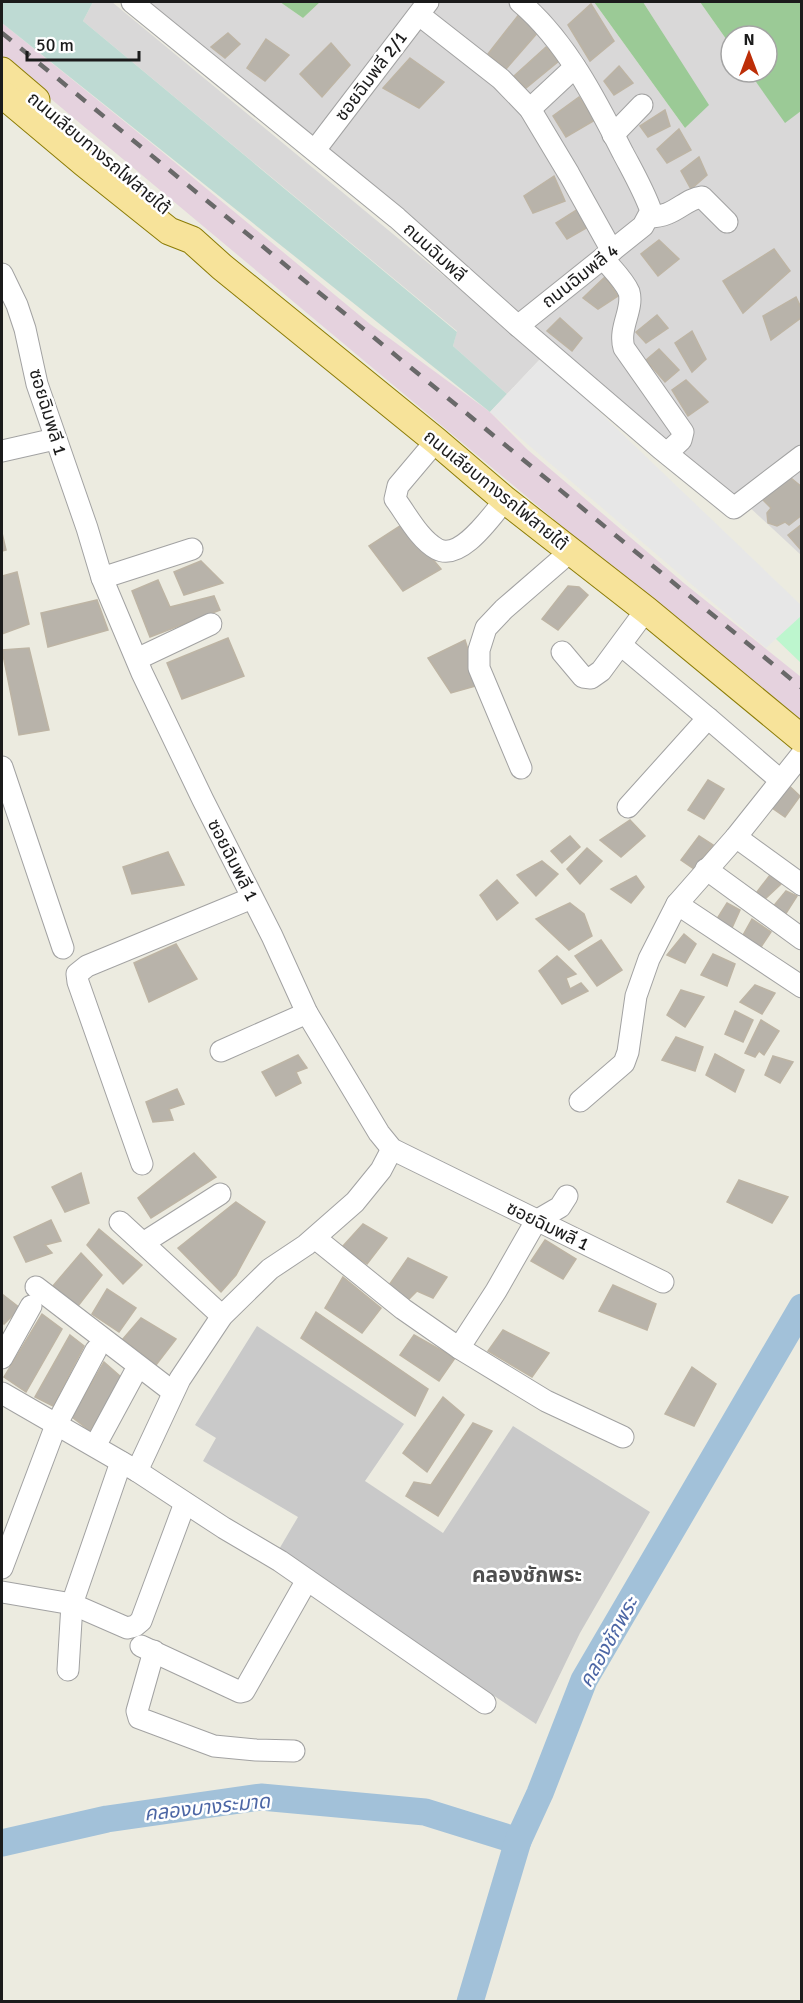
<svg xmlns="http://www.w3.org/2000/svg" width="803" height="2003" viewBox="0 0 803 2003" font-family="Signika,'Noto Sans Thai',sans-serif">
<rect width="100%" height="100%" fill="#ecebe0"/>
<g fill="#d9d8d8">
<polygon points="93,2 112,2 542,357 507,394 453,346 457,331 83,21"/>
<polygon points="147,2 280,2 303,18 320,2 594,2 685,128 708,105 643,2 700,2 731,46 731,72 749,72 785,122 801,111 801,448 733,498"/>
<polygon points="801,463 801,555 746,504"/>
</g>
<polygon fill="#e5d2de" points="2,23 161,151 370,324 490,412 528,450 685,584 801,677 801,726 2,58"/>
<polygon fill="#c9c9c9" points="257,1326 404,1424 365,1481 443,1533 513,1426 650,1512 580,1633 536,1724 278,1551 298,1517 203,1461 216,1438 195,1425"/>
<g fill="#9bca96">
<polygon points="280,2 320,2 303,18"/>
<polygon points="594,2 644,2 643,2 709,105 685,128"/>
<polygon points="700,2 801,2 801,111 785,123 749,72 767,72 767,36 731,36 731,46"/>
</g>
<polygon fill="#bedad3" points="2,2 93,2 83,21 457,332 453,346 507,394 490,412 2,23"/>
<polygon fill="#bdf6ce" points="801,615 801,663 775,638"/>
<polygon fill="#e7e7e7" points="542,357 801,605 801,616 766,648 490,412"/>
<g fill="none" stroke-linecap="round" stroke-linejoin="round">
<g stroke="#a2c1d9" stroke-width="27">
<polyline points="2,1843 107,1819 261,1797 425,1812 518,1841"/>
<polyline points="470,2002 518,1841 540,1793 584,1680 802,1307"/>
</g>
</g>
<g fill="#b8b3aa" stroke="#bdb4a4" stroke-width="1.5">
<polygon points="591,4 614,41 590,61 568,25"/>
<polygon points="520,13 539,31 506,69 488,54"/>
<polygon points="228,33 240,44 225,58 211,47"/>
<polygon points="266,39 289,55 265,81 247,68"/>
<polygon points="331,43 350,65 322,97 300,74"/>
<polygon points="546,47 559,61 526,88 514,76"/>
<polygon points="410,58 444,82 419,108 383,88"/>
<polygon points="619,66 633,83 614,95 604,81"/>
<polygon points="579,97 595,120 566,137 553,116"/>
<polygon points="665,110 670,126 648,137 640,126"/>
<polygon points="679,129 691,150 667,163 657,149"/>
<polygon points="699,157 707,175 691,189 681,171"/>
<polygon points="554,176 565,201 533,213 524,196"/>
<polygon points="578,209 588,227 567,239 556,223"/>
<polygon points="659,240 679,259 658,276 641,254"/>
<polygon points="774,249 790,271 743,313 723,281"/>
<polygon points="605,277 618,296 598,309 583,298"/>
<polygon points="796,297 802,310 802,317 771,340 763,316"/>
<polygon points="657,315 668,328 646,343 636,332"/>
<polygon points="560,318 582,338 572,351 547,331"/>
<polygon points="692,331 706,359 692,372 675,343"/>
<polygon points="659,349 679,370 665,382 646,360"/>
<polygon points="686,380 708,402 688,416 672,390"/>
<polygon points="786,474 802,487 802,515 789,525 785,522 777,526 768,523 767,513 771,508 758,495"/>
<polygon points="403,524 441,569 403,591 369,546"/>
<polygon points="802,524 802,550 801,550 788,535"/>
<polygon points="2,533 6,550 2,551"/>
<polygon points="201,561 223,583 184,595 174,572"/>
<polygon points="17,572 29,624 2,634 2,576"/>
<polygon points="158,580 170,607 214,596 220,610 150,637 132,591"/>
<polygon points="568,586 579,587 588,595 558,630 542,619"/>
<polygon points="97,600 108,630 48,647 41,613"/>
<polygon points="228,638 244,676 182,699 167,663"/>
<polygon points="465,640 479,685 451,693 428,658"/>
<polygon points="29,648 49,730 19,735 2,650"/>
<polygon points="708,780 724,789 704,819 688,810"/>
<polygon points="784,781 800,796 785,817 765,803"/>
<polygon points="630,820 645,836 621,857 600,840"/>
<polygon points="570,836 580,847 562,863 551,851"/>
<polygon points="699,836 713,845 694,869 681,860"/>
<polygon points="587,848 602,861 580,884 567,869"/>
<polygon points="168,852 184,885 132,894 123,867"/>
<polygon points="542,861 558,874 536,896 517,875"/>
<polygon points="770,875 781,884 764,900 757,892"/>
<polygon points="636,876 644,887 631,903 611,889"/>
<polygon points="497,880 518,903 497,920 480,895"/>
<polygon points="786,891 797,896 783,918 772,908"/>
<polygon points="570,903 584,914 592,936 569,950 536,919"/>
<polygon points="727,903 740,910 731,930 715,922"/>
<polygon points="752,919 771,932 761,947 742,937"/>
<polygon points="684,934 696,944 685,963 667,955"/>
<polygon points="601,940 622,970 597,986 575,956"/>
<polygon points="176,944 197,979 149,1002 134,963"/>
<polygon points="713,954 735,964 727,986 701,975"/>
<polygon points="557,956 576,974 566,978 570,989 581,983 588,991 562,1004 539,971"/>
<polygon points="755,985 775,993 762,1014 740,1002"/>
<polygon points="681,990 704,997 685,1027 667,1015"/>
<polygon points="735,1011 753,1020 743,1042 725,1034"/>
<polygon points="761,1020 779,1031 764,1055 759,1051 755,1057 745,1053"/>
<polygon points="676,1037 703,1047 695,1071 662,1060"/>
<polygon points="715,1054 744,1070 735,1092 706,1075"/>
<polygon points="298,1055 307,1068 296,1072 301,1083 276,1096 262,1072"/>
<polygon points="773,1056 793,1062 780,1083 765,1075"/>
<polygon points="177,1089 184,1104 169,1109 173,1120 153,1122 146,1102"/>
<polygon points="194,1153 216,1177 151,1218 138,1198"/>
<polygon points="81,1173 89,1203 65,1212 52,1187"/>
<polygon points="739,1180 788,1197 772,1223 727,1202"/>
<polygon points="236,1202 265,1222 236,1275 221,1292 178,1248"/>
<polygon points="51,1220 61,1241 45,1245 52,1253 26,1262 14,1237"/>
<polygon points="363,1224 387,1238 367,1264 342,1247"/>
<polygon points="99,1229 142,1265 123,1284 87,1245"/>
<polygon points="545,1240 576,1259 563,1279 531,1261"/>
<polygon points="81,1253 102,1275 78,1306 53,1286"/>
<polygon points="408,1258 447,1277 433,1298 417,1291 407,1301 387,1288"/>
<polygon points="343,1277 381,1308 362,1333 325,1308"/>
<polygon points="613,1285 656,1304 647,1330 599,1311"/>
<polygon points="107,1289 136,1308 119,1332 92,1314"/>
<polygon points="2,1294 20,1308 4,1324 2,1321"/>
<polygon points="316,1312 428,1389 415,1416 301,1338"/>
<polygon points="42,1314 62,1329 26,1392 4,1377"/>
<polygon points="141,1318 176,1339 156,1365 123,1339"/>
<polygon points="503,1330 549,1353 532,1377 488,1351"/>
<polygon points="70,1335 84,1346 53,1406 35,1397"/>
<polygon points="414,1335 455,1358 439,1381 400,1355"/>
<polygon points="104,1362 122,1378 90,1431 72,1417"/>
<polygon points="692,1367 716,1384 694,1426 665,1414"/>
<polygon points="443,1397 464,1415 427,1472 403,1453"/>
<polygon points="473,1423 492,1431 438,1516 406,1496 414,1482 431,1485"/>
</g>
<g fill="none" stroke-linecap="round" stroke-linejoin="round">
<g stroke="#a2a2a2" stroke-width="23">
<g id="minor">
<polyline points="132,2 397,218 518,326 660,448 734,508 802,456"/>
<polyline points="427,21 501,79 530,109 569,174 612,251"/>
<polyline points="530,109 575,67"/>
<polyline points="613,135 642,105"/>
<polyline points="315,150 428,2"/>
<path d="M649,217C675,217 684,199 702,197L727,222"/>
<path d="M603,258C611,268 624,280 629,292C634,309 618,328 624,348L683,432L681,440L667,453"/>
<polyline points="2,274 17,305 25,329 37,384 87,528 102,578 142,673 203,800 272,936 307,1013 379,1133 392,1149 400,1153 663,1282"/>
<path d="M518,326L643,226L651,211C644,191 633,172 623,153C596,100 566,41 520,2"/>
<path d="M436,441L398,486L395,499C407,515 419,539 437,549C461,562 492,515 505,500"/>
<polyline points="2,451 55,439"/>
<polyline points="102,578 192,549"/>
<polyline points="621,645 708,718 628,807"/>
<polyline points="562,652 583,677 591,678 601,671 646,610"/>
<polyline points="137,659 211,624"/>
<polyline points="708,718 780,780"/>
<polyline points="2,767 63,948"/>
<polyline points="521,768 479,668 479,650 486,628 504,609 571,551"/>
<polyline points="736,837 802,885"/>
<polyline points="706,869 802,939"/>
<polyline points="677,904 802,987"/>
<polyline points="221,1051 307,1013"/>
<polyline points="580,1101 624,1063 628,1052 636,996 649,959 677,904 736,837 802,754"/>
<polyline points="142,1164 78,982 77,974 87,966 252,898"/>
<polyline points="120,1222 222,1316"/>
<polyline points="315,1238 403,1309 459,1348 546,1401 623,1437"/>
<polyline points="143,1243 220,1194"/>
<polyline points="36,1287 173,1392"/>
<polyline points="459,1348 496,1291 536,1221 560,1207 567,1196"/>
<polyline points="2,1358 31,1306"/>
<polyline points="2,1393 137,1471 224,1528 280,1561 485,1703"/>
<polyline points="95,1446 134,1374"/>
<polyline points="137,1471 180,1379 222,1316 270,1269 306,1245 355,1202 381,1170 392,1149"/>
<polyline points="2,1568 56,1425 96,1350"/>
<polyline points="2,1592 72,1604 127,1628 135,1626 141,1621 185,1503"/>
<polyline points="141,1646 240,1692 244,1691 307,1580"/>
<polyline points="154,1651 137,1711 139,1718 214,1746 256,1750 294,1751"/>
<polyline points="68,1670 72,1604 121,1462"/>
</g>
</g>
<g stroke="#8b7c06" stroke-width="29">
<g id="major">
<polyline points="2,71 36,100"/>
<polyline points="2,94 84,163 169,231 192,240 222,267 436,441 505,500 646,610 802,739"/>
</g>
</g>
<use href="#minor" stroke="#fff" stroke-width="21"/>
<use href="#major" stroke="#f7e39a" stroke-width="27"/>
<polyline stroke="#696969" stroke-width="4.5" stroke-dasharray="12 12" stroke-linecap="butt" points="2,33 802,688"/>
</g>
<g text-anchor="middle" stroke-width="5" stroke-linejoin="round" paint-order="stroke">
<g font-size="18" fill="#1b1b1b" stroke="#fff">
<text transform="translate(371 76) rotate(-53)" y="6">ซอยฉิมพลี 2/1</text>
<text transform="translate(99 153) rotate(40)" y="6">ถนนเลียบทางรถไฟสายใต้</text>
<text transform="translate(435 252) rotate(42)" y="6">ถนนฉิมพลี</text>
<text transform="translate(580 276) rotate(-38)" y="6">ถนนฉิมพลี 4</text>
<text transform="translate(48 412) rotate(73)" y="6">ซอยฉิมพลี 1</text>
<text transform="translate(496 490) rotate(39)" y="6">ถนนเลียบทางรถไฟสายใต้</text>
<text transform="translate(233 860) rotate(63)" y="6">ซอยฉิมพลี 1</text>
<text transform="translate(548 1226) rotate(26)" y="6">ซอยฉิมพลี 1</text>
</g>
<g font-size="20" font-style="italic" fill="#4c66a5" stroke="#fff">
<text transform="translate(608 1642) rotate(-61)" y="7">คลองชักพระ</text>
<text transform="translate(207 1807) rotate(-6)" y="7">คลองบางระมาด</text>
</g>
<g font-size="21" font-weight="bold" fill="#4e4e4e" stroke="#fff">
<text x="527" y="1582">คลองชักพระ</text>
</g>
</g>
<rect width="803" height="2003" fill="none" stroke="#1b1b1b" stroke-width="6"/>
<g transform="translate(749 54)"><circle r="28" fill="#ffffff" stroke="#a4a4a4" stroke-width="1.5"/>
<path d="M0-4.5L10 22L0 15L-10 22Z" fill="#bd2e08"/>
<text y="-9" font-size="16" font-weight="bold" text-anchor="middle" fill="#1b1b1b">N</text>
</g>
<path d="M27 51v9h112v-9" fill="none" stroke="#1b1b1b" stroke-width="3"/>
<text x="36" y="51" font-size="18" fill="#1b1b1b" stroke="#ffffff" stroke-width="4.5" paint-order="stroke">50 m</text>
</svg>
